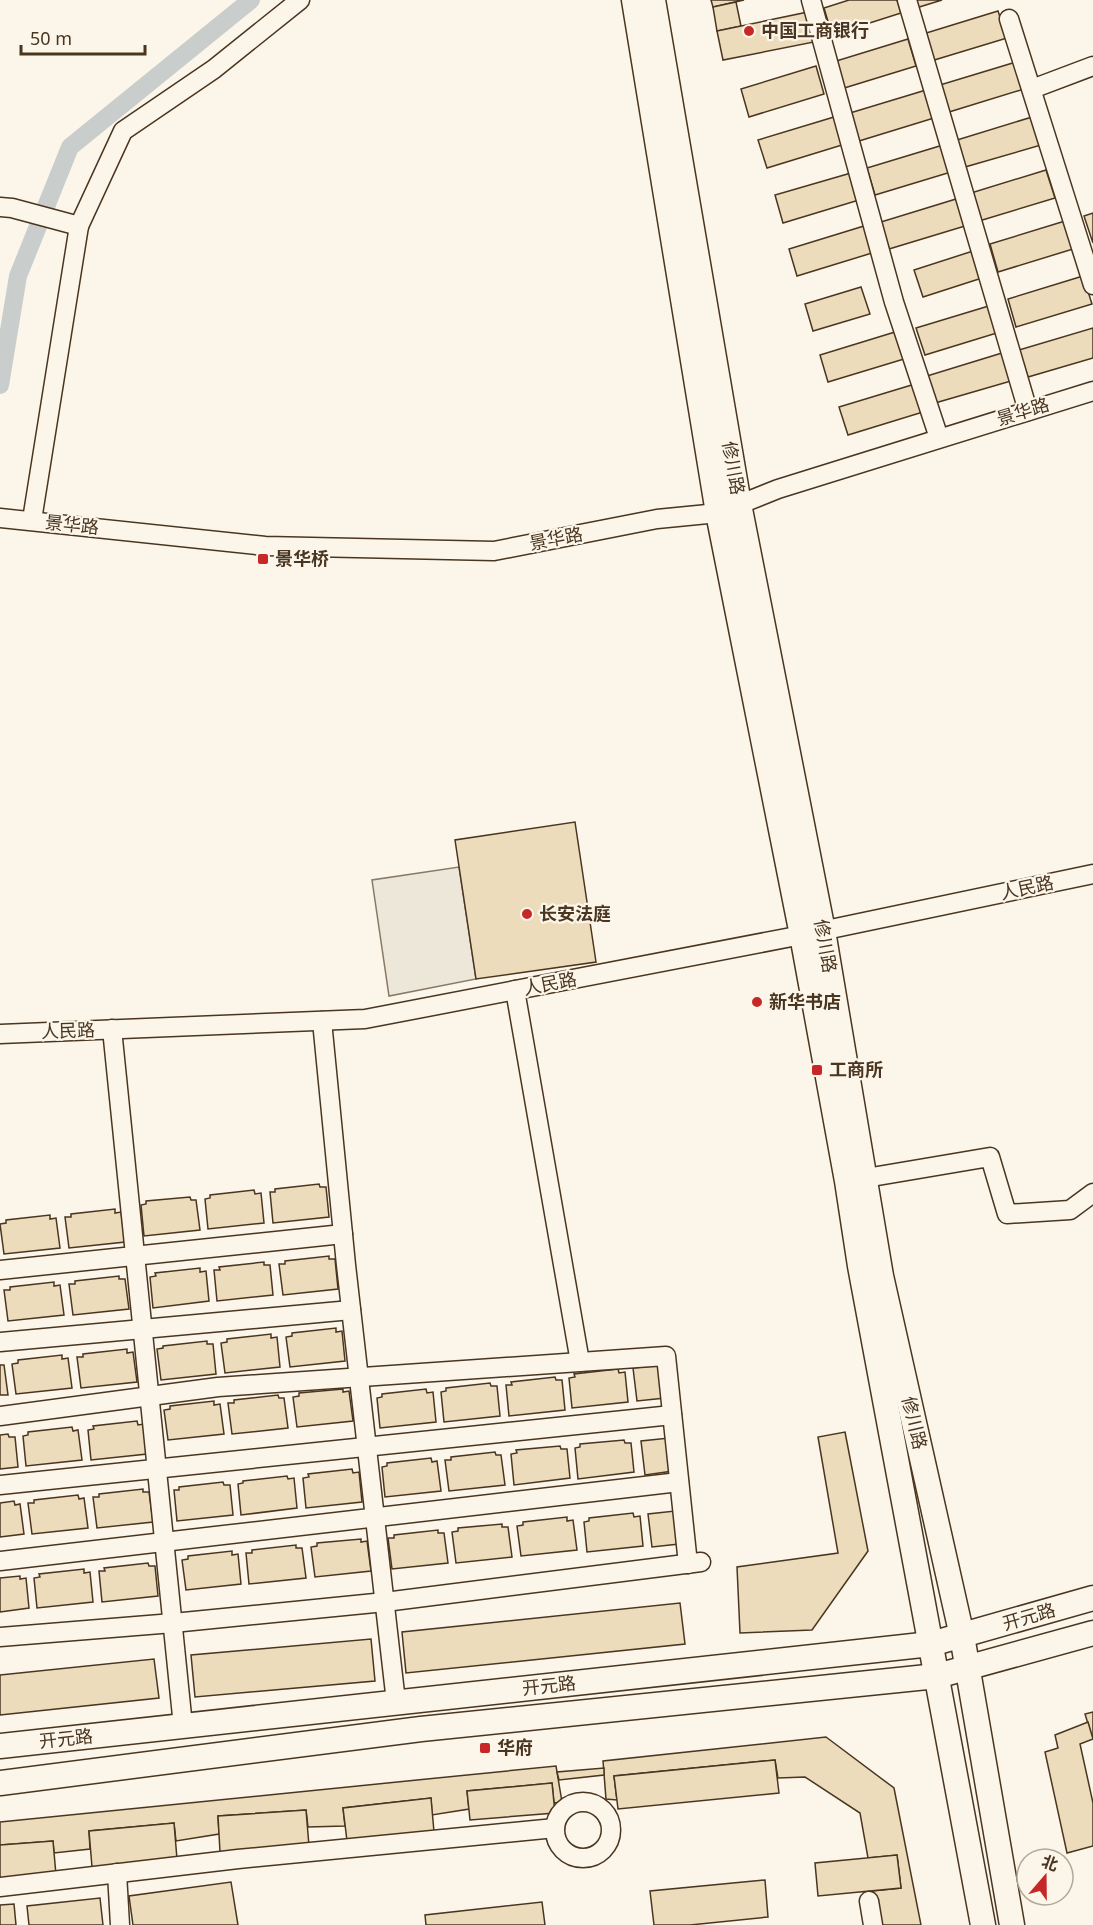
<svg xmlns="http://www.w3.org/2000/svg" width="1093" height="1925" viewBox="0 0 1093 1925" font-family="'Noto Sans','Noto Sans SC',sans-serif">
<rect width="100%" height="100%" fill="#fbf6e9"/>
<polygon fill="#ede7d9" stroke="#887966" stroke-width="1.5" points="459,867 476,979 389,996 372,880"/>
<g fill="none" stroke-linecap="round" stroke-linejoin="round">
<polyline stroke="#c9cecd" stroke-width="18" points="0,385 18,276 70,147 251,0"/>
</g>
<g fill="#ecdcbc" stroke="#4a3520" stroke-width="1.5">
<polygon points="711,0 744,0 713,7"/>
<polygon points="849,0 897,0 901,13 832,35 824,8"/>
<polygon points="913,0 942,0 916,8"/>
<polygon points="736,2 741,26 717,31 713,7"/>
<polygon points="998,11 1007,38 931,61 923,34"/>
<polygon points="808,12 814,42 723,60 717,31"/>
<polygon points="908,39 916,66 841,89 833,62"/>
<polygon points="1016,62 1024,89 949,112 940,85"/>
<polygon points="816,66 824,94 749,117 741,89"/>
<polygon points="926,90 934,118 859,141 850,113"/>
<polygon points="834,117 842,145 767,168 758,140"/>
<polygon points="1032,117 1041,145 965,167 957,140"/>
<polygon points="943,145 951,172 875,195 867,168"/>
<polygon points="1046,170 1055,198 979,221 971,193"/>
<polygon points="851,173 859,200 783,223 775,195"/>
<polygon points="956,199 965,226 889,249 881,222"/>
<polygon points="1093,213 1093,243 1084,216"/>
<polygon points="1065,221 1073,249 998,272 990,244"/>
<polygon points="864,226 872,253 797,276 789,249"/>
<polygon points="973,251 982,278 923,297 914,270"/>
<polygon points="1083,276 1092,304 1016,327 1008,299"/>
<polygon points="861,287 870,314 813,331 805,304"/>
<polygon points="992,305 1000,332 925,355 916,328"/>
<polygon points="1093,328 1093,358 1028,377 1019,350"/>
<polygon points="895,332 904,359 828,382 820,355"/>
<polygon points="1002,353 1011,381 935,403 927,376"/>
<polygon points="915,384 923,412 848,435 839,407"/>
<polygon points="575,822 596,962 476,979 455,840"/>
<polygon points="319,1184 320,1187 326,1187 329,1217 273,1223 270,1192 275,1192 275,1189"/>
<polygon points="254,1190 255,1194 261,1193 264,1223 208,1229 205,1199 210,1198 210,1195"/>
<polygon points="190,1197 191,1200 196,1200 200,1230 144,1236 141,1205 146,1204 146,1201"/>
<polygon points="115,1209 115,1213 121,1212 125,1242 69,1248 65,1217 71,1217 71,1214"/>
<polygon points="50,1215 50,1219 56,1218 60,1248 4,1254 0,1224 6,1223 6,1220"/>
<polygon points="329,1256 329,1259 335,1259 338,1289 283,1295 279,1264 285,1264 285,1261"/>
<polygon points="264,1262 264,1265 270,1265 273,1295 217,1301 214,1270 220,1270 219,1267"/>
<polygon points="200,1268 200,1272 206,1271 209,1301 153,1308 150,1277 156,1276 155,1273"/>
<polygon points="119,1276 119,1279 125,1279 129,1309 73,1315 69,1284 75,1284 75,1281"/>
<polygon points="54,1282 54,1286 60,1285 64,1315 8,1321 4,1290 10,1290 10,1287"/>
<polygon points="336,1328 336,1332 342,1331 345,1361 290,1367 286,1337 292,1336 292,1333"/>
<polygon points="271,1334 271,1338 277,1337 280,1367 225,1373 221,1343 227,1342 227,1339"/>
<polygon points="207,1341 207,1344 213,1344 216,1374 161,1380 157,1349 163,1348 163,1346"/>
<polygon points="127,1349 127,1353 133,1352 137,1382 81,1388 77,1357 83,1357 83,1354"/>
<polygon points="62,1355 62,1359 68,1358 72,1388 16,1394 12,1364 18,1363 18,1360"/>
<polygon points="0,1365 4,1365 8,1395 0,1395"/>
<polygon points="661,1365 665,1398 637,1401 633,1368"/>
<polygon points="618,1369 619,1373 625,1372 628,1402 572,1408 569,1378 575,1377 574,1374"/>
<polygon points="555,1377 556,1380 562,1380 565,1410 509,1416 506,1385 512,1385 511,1382"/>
<polygon points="490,1383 491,1386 497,1386 500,1416 444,1422 441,1392 446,1391 446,1388"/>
<polygon points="343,1389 343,1392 349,1391 353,1421 297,1427 293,1397 299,1396 299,1393"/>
<polygon points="426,1389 427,1393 433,1392 436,1422 380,1428 377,1398 382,1397 382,1394"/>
<polygon points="278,1395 279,1398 284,1398 288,1428 232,1434 228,1403 234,1403 234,1400"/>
<polygon points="214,1401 214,1405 220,1404 224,1434 168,1440 164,1410 170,1409 170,1406"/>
<polygon points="137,1421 138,1425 144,1424 147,1454 91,1460 88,1430 94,1429 93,1426"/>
<polygon points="72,1427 73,1431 78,1430 82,1460 26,1466 23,1436 28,1435 28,1432"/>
<polygon points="845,1432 868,1551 812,1630 740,1633 737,1567 838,1553 818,1437"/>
<polygon points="8,1434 9,1437 15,1437 18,1467 0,1469 0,1435"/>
<polygon points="669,1438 673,1471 645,1475 641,1441"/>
<polygon points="624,1440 625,1443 631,1443 634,1472 578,1479 575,1448 580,1447 580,1444"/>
<polygon points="560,1446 561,1449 567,1449 570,1478 514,1485 511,1454 517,1453 516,1450"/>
<polygon points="495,1452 496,1455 501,1455 505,1485 449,1491 445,1460 451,1460 451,1457"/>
<polygon points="431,1458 432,1462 437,1461 441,1491 385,1497 382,1467 387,1466 387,1463"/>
<polygon points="352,1469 353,1473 359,1472 362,1502 306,1508 303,1478 309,1477 308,1474"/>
<polygon points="287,1476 288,1479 294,1478 297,1508 241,1515 238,1484 243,1483 243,1481"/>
<polygon points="223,1482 224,1485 230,1485 233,1515 177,1521 174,1490 179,1490 179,1487"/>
<polygon points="143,1489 143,1492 149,1492 153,1522 97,1528 93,1497 99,1497 99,1494"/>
<polygon points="78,1495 79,1499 84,1498 88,1528 32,1534 28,1503 34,1503 34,1500"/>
<polygon points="14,1501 15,1505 20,1504 24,1534 0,1537 0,1503"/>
<polygon points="675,1511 679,1544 652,1547 648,1514"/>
<polygon points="633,1513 634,1517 640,1516 643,1546 587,1552 584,1522 589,1521 589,1518"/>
<polygon points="567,1517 567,1521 573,1520 577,1550 521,1556 517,1526 523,1525 523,1522"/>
<polygon points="502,1524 502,1527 508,1527 512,1557 456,1563 452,1532 458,1531 458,1528"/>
<polygon points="438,1530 438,1533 444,1533 448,1563 392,1569 388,1538 394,1538 394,1535"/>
<polygon points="361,1539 361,1542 367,1541 371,1571 315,1577 311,1547 317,1546 317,1543"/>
<polygon points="296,1545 296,1548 302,1548 306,1578 249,1584 246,1553 252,1553 252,1550"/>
<polygon points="232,1551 232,1555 238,1554 241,1584 186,1590 182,1560 188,1559 188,1556"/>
<polygon points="148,1563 149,1566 155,1566 158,1596 102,1602 99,1571 105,1571 104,1568"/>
<polygon points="84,1569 84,1573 90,1572 93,1602 37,1608 34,1578 40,1577 39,1574"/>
<polygon points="20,1576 20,1579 26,1578 29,1608 0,1612 0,1578"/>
<polygon points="680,1603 685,1644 406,1673 402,1632"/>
<polygon points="371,1639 375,1681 195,1697 191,1655"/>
<polygon points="154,1659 159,1698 0,1715 0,1675"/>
<polygon points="1093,1712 1093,1740 1085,1714"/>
<polygon points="1088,1722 1093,1739 1080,1744 1093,1803 1093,1846 1067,1853 1045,1752 1058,1748 1055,1735"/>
<polygon points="826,1737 894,1788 921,1925 879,1925 872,1891 901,1888 897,1855 868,1858 860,1813 805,1777 778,1778 775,1760 614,1776 617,1800 606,1799 603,1761"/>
<polygon points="775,1760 779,1793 618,1809 614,1776"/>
<polygon points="556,1766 562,1802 554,1803 552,1783 467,1791 469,1809 432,1815 431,1798 343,1808 345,1826 308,1827 306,1810 218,1816 219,1834 176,1841 174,1823 89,1831 90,1849 54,1853 53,1841 0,1845 0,1822"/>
<polygon points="604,1768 604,1775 559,1780 557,1772"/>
<polygon points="552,1783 555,1813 470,1820 467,1791"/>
<polygon points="431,1798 434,1832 347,1841 343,1808"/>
<polygon points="306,1810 309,1846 220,1852 218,1816"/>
<polygon points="174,1823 177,1859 92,1867 89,1831"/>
<polygon points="53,1841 56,1875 0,1879 0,1845"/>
<polygon points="897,1855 901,1888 818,1896 815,1863"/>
<polygon points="765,1880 768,1917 690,1925 654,1925 650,1891"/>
<polygon points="231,1882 238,1925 133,1925 129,1896"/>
<polygon points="100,1898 103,1925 29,1925 27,1906"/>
<polygon points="542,1902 545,1925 426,1925 425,1915"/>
<polygon points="14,1904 16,1925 0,1925 0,1905"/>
</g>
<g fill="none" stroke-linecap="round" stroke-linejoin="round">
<g stroke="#4a3520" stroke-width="21">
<g id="minor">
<polyline points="811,0 894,302 939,438"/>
<polyline points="907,0 1028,411"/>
<polyline points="1009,19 1093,285"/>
<polyline points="1032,89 1093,66"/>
<polyline points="0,207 12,208 79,226 123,131 214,69 300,0"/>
<polyline points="0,518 265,546 494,551 657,519 718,513 778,489 1093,391"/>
<polyline points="32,520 79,226"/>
<polyline points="515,990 580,1362"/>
<polyline points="322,1021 346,1265 396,1702"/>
<polyline points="112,1029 183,1726"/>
<polyline points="0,1034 365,1019 802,935 1093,874"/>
<polyline points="854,1180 990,1157 1007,1214 1070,1210 1093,1193"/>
<polyline points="0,1270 343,1234"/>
<polyline points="0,1342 351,1310"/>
<polyline points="0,1416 218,1387 666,1356 688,1564"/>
<polyline points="0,1485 672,1415"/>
<polyline points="0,1561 679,1482"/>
<polyline points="0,1637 173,1623 385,1602 701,1562"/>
<circle cx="583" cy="1830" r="28"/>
<polyline points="117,1873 120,1925"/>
<polyline points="0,1887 238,1859 555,1828"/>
<polyline points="869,1901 873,1925"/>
</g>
</g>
<g stroke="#4a3520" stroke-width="27">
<g id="major">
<polyline points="634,0 718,513 802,935 847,1181 860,1266 983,1925"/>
<polyline points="653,0 739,504 823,931 881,1276 962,1636 1012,1925"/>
<polyline points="0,1746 931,1644 1093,1598"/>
<polyline points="0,1783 421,1729 937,1676 1093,1633"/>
</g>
</g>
<use href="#minor" stroke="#fbf6e9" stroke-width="18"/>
<use href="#major" stroke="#fbf6e9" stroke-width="24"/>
</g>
<g fill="#c62828" stroke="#fbf6e9" stroke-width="2">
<circle cx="749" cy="31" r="6"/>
<rect x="257" y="553" width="12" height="12" rx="3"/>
<circle cx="527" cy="914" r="6"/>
<circle cx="757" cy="1002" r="6"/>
<rect x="811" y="1064" width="12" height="12" rx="3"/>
<rect x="479" y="1742" width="12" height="12" rx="3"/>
</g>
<g text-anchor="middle" stroke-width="4.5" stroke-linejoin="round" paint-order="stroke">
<g font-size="18" font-weight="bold" fill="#4a3520" stroke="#fbf6e9" text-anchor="start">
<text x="761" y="37">中国工商银行</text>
<text x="275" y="565">景华桥</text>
<text x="539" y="920">长安法庭</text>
<text x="769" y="1008">新华书店</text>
<text x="829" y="1076">工商所</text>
<text x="497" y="1754">华府</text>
</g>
<g font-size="18" fill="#4a3520" stroke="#fbf6e9">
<text transform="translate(1023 412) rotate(-17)" y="6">景华路</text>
<text transform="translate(733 468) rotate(80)" y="6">修川路</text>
<text transform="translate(72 525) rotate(6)" y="6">景华路</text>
<text transform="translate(556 539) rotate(-11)" y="6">景华路</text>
<text transform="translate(1027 888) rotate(-12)" y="6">人民路</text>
<text transform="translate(825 946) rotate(80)" y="6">修川路</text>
<text transform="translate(550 984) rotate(-11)" y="6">人民路</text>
<text transform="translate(68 1031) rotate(-2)" y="6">人民路</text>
<text transform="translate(914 1423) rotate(77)" y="6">修川路</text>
<text transform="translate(1029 1617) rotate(-16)" y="6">开元路</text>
<text transform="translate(549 1686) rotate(-6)" y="6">开元路</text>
<text transform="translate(66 1739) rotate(-6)" y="6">开元路</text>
</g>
</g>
<g transform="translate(1045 1877) rotate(20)"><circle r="28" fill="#fbf6e9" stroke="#b4a999" stroke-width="1.5"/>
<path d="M0-4.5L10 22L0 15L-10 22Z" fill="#c62828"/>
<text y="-9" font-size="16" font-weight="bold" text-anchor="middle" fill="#4a3520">北</text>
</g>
<path d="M21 45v9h124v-9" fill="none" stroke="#4a3520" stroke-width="3"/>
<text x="30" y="45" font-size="18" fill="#4a3520" stroke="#fbf6e9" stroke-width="4.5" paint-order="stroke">50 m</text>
</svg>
